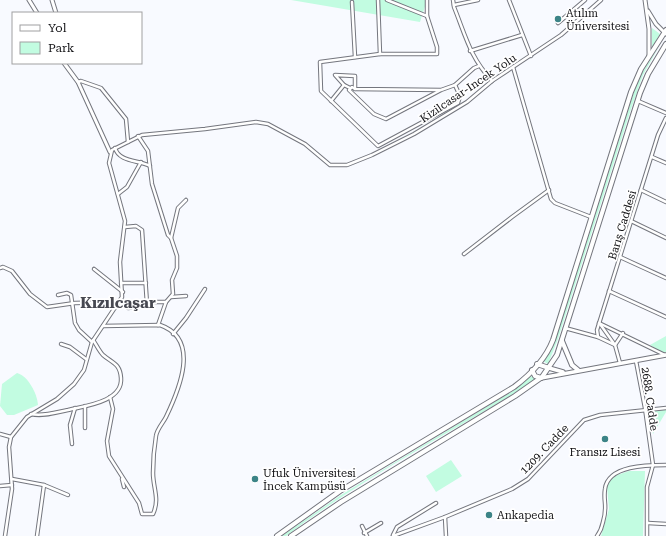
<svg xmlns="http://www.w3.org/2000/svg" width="666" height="536" viewBox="0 0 666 536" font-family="'Roboto Serif',serif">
<rect width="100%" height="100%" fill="#f8faff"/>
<g fill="#c2fce1">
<polygon points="291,0 427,0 420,22"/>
<polygon points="652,28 660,34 652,48"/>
<polygon points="660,45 643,75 631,109 558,339 548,364 543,361 556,338 634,92 642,73"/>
<polygon points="666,336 666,352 663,353 650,345"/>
<path d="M17,373C28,376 37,393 38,405L14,415H7L0,406L2,384Z"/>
<path d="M531,376L535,379L513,394C437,440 357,482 286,536H282L341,495L513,391Z"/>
<polygon points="648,409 666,409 666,412 653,434"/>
<polygon points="451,460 462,476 436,492 426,476"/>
<polygon points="629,471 645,471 643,536 601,536 609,509 607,487 610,480 617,475"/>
</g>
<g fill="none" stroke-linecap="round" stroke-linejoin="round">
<g stroke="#74767e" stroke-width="4.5">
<g id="minor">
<polyline points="378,0 380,54"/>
<polyline points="387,0 427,16"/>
<polyline points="427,0 427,16 437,47 437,54 380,54 320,62 321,91 378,146 458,103 460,96 455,85"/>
<path d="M453,0L454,7C466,37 470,57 492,81"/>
<polyline points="509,0 531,56"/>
<polyline points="352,2 355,57"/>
<polyline points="454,5 478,0"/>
<polyline points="558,23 585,0"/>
<polyline points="470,51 522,35"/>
<polyline points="513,67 551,199 555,203 591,217"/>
<polyline points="78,82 81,81 101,88 126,119 128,142"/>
<polyline points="344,85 335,75 355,76 355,89"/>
<polyline points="441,90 355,89 352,87 349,90 374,114 386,119 441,90 455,85 474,68 479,66"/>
<polyline points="331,101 344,85 350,88"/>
<polyline points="638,101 666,113"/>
<path d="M115,148C119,162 138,160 150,166"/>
<polyline points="652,157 666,163"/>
<polyline points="641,190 666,202"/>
<polyline points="118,194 127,187 141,162"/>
<polyline points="631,221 666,238"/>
<polyline points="125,227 136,226 142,230 147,304"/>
<polyline points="171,238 178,208 186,200"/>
<polyline points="464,254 512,217 549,190"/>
<polyline points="620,257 666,278"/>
<polyline points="0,268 3,267 12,271 30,294 47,307 75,303 119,302"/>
<polyline points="94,269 123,292"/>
<polyline points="121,283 146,283"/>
<polyline points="609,291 666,317"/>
<polyline points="58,295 67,293 71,295 75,323 79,330 92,342"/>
<polyline points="171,297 186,296"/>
<polyline points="121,300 128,308 137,307 150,302 166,302 173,294 172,280 177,268 177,256 171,238 168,235 152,184 148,151 138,136"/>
<polyline points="599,323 665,355"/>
<polyline points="600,324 615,345 623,333"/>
<polyline points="158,325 166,302"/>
<path d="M103,326L160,325C201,339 179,390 166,417C163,423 157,429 156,436C154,448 153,461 153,473C153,488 160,499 153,514H142L139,503L109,456L107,441L113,409L110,397"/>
<polyline points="565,328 598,337 615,345 620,363"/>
<polyline points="173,334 186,318 205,289"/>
<polyline points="598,337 597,330 658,135 666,118"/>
<polyline points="61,344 70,347 86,359"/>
<polyline points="636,361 645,408 653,465 647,487 647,536"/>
<path d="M31,414C43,417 57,412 68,410C84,406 123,402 121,378C120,363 112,363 103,355C99,351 96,344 93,340"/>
<polyline points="85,428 85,406"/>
<polyline points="0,434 11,437"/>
<polyline points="72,444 70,425 75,408"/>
<polyline points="12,479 44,485 68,495"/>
<polyline points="122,479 124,487"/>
<polyline points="0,486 12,485"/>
<polyline points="445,517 446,536"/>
<polyline points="648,523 666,524"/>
<polyline points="362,526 367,536"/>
<polyline points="364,533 381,523"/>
<polyline points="393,535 397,527 436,503"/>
<polyline points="5,536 12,489 9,447 11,437 27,417 57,399 74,384 84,370 92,342 122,297 120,262 125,221 109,163 112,150 142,135 205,129 256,122 268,124 305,144 330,165 347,165 372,155 414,134 467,102 492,81 561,35 601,0"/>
<polyline points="37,536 44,485"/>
<polyline points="393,536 445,517 512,489 528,479 584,420 600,415 666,408"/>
<path d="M597,536C600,532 602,527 603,522C608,506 603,502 605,489C608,465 648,465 666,465"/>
</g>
</g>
<g stroke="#74767e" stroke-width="5">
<g id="tertiary">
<polyline points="29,0 37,13"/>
<polyline points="52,0 56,13"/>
<polyline points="645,0 649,29 649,55"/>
<polyline points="648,11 656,24 666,34"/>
<polyline points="64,63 78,82 110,152"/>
</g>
</g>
<g stroke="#74767e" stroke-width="5.5">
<g id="secondary">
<polyline points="549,368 563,372"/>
<polyline points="541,378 666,355"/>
</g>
</g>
<g stroke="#74767e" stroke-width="6">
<g id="primary">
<polyline points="562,341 572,365 578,370"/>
<polyline points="537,364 549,368"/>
<polyline points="532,370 535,376 541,378"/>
<path d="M277,536L340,491L514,387C530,375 546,358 553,340L631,92L641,69L666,30"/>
<polyline points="291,536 341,502 515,396 542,377 557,355 640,93 648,74 666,44"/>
</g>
</g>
<use href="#minor" stroke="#fff" stroke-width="2.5"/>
<use href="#tertiary" stroke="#fff" stroke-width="3"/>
<use href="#secondary" stroke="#fff" stroke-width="3.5"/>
<use href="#primary" stroke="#fff" stroke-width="4"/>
</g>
<g fill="#3c8487" stroke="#fff" stroke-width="1.5">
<circle cx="558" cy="19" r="4"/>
<circle cx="605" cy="439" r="4"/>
<circle cx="255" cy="479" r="4"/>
<circle cx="489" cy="515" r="4"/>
</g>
<g text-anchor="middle" stroke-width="3.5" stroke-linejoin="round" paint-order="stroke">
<g font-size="11" fill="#121215" stroke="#fff" text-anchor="start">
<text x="566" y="17">Atılım<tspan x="566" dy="13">Üniversitesi</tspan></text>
<text x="605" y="456" text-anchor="middle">Fransız Lisesi</text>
<text x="263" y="477">Ufuk Üniversitesi<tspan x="263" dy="13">İncek Kampüsü</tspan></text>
<text x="497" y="519">Ankapedia</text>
</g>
<g font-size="11" fill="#121215" stroke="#fff">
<text transform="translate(468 88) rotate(-34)" y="4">Kizilcasar-Incek Yolu</text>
<text transform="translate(622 225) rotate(-73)" y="4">Barış Caddesi</text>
<text transform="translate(650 399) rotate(82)" y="4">2688. Cadde</text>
<text transform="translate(544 449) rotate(-46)" y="4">1209. Cadde</text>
</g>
<g font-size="15" font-weight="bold" fill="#474850" stroke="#fff">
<text x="118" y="308">Kızılcaşar</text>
</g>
</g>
<rect x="12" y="12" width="130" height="52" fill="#ffffff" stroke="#a0a0a1"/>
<rect x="20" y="25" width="20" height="6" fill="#ffffff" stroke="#a0a0a1"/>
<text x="48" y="32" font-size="12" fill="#121215">Yol</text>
<rect x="20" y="42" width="20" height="12" fill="#c2fce1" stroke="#a0a0a1"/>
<text x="48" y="52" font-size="12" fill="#121215">Park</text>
</svg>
